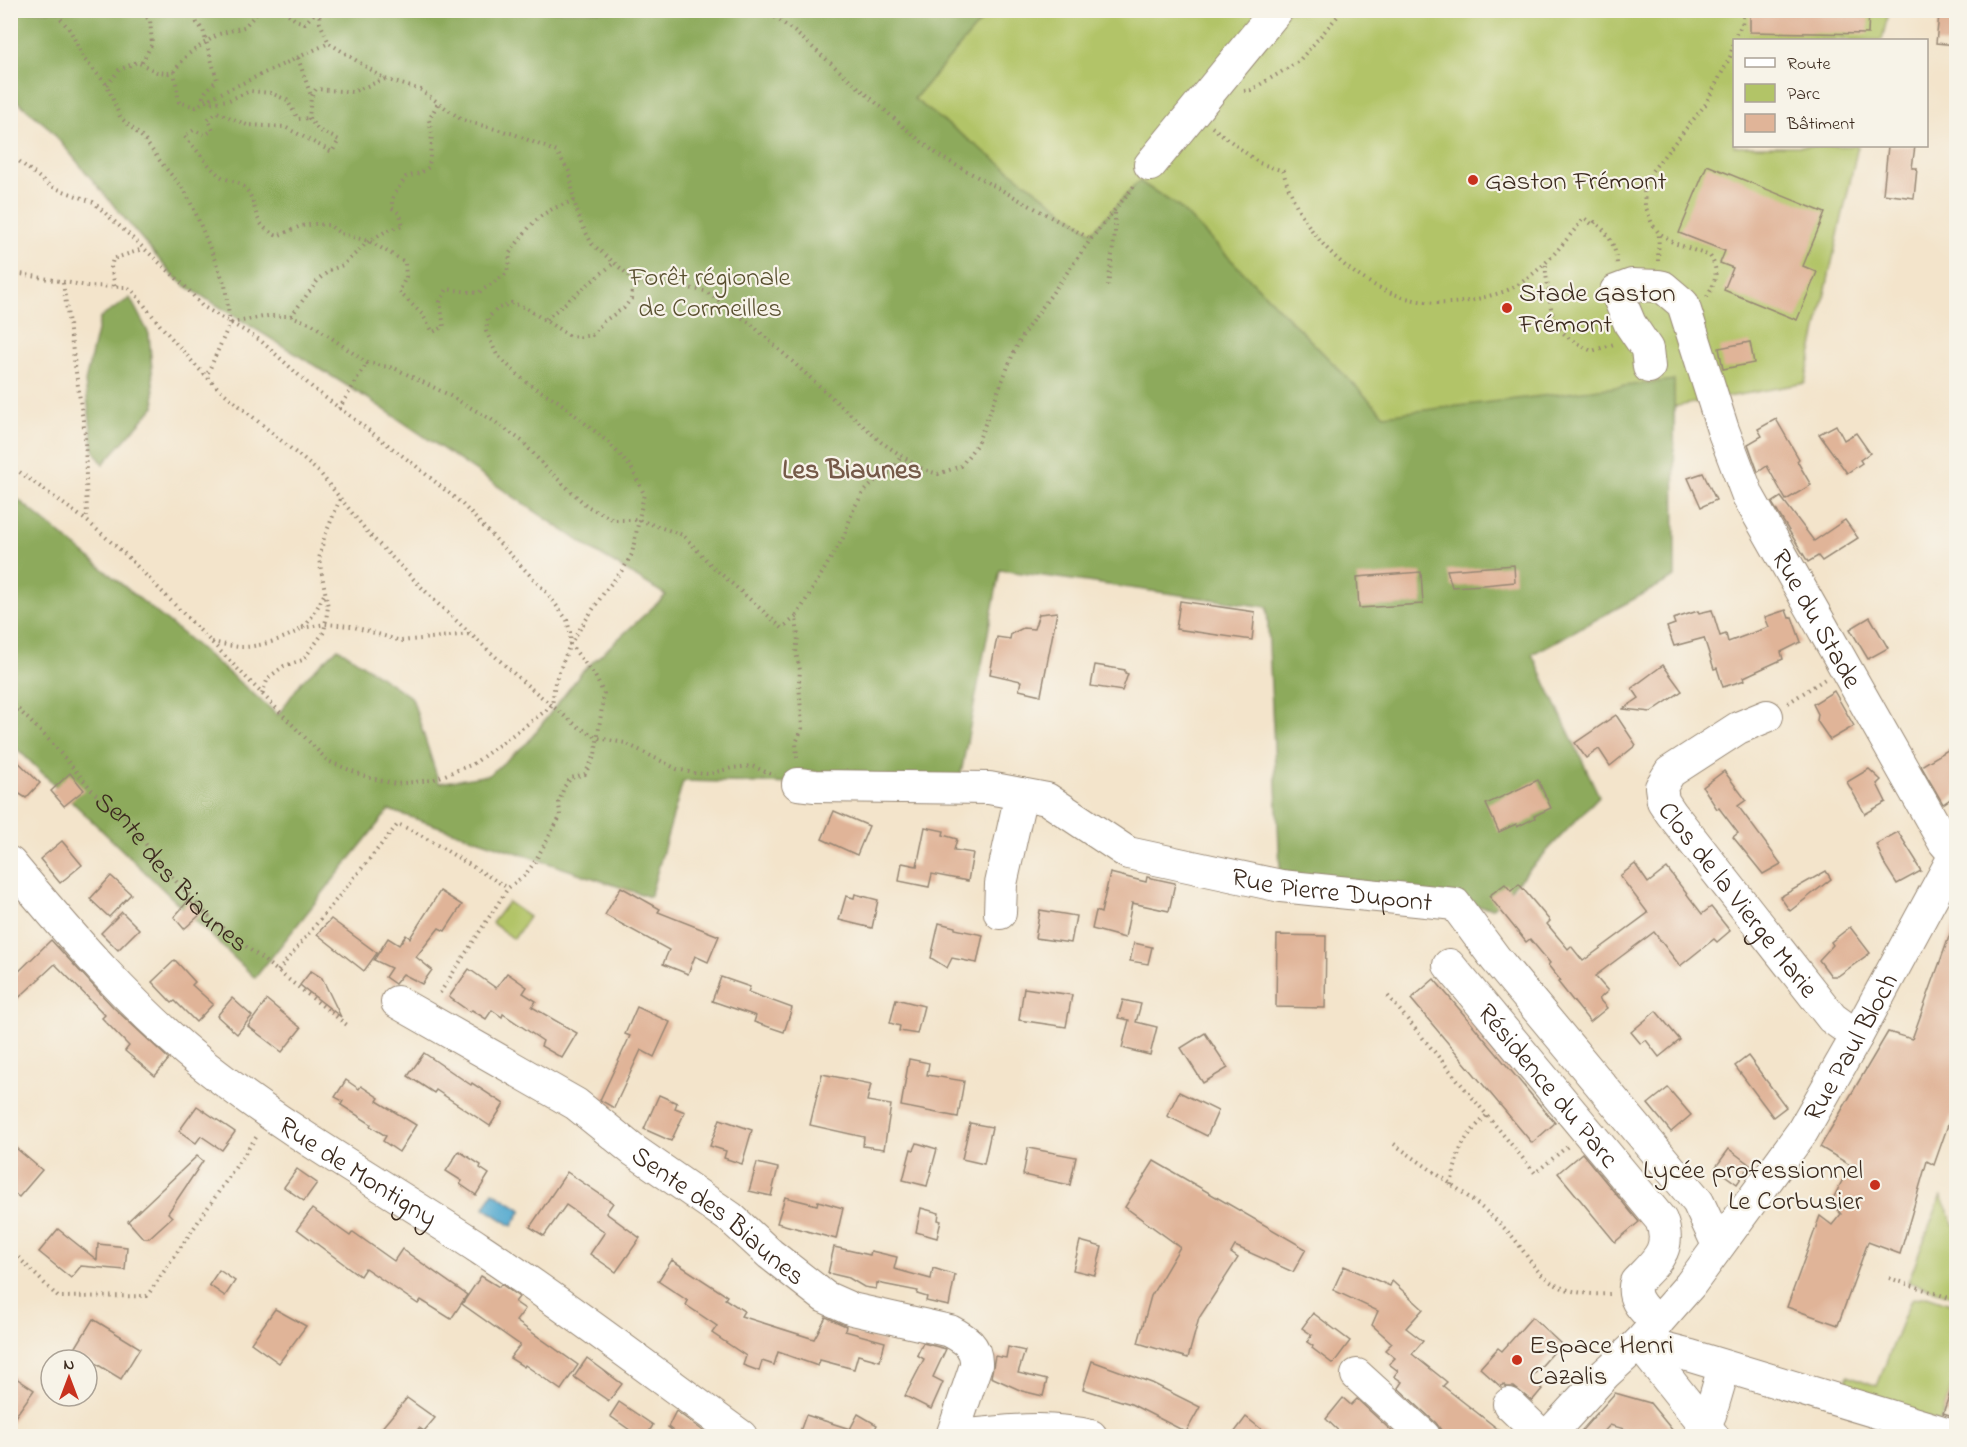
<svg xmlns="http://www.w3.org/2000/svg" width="1967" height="1447" viewBox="0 0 1967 1447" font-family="'Indie Flower',sans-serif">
<rect width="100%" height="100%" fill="#f7f3e8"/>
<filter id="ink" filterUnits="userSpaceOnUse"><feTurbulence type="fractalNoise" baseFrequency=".0167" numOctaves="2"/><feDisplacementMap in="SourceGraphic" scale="12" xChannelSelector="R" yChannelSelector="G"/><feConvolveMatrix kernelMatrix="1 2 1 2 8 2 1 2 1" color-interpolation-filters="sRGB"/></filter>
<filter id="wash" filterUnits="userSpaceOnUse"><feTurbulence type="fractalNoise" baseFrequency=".008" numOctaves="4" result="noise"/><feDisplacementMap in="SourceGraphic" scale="24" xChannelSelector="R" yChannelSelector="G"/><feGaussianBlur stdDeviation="1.35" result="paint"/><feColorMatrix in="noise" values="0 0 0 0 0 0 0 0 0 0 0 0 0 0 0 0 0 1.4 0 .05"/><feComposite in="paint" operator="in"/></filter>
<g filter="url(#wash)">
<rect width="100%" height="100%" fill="#f3e4cb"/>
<g fill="#b2c467" stroke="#767742" stroke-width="1.5">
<polygon points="986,11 1889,11 1882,40 1734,40 1734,146 1858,146 1805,383 1389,458 914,99"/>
<polygon points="508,902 529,917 514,939 492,923"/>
<polygon points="1941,1196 1956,1228 1956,1297 1908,1282"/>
<polygon points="1927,1296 1956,1306 1956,1375 1940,1422 1843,1392 1848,1375 1877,1386 1911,1299"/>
</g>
<g fill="#8daa5c" stroke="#646a3d" stroke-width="1.5">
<polygon points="11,11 990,11 914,99 1092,232 1139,181 1179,207 1384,415 1674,380 1675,577 1532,654 1599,796 1493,908 1281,886 1267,607 1000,570 959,784 798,784 683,781 650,897 389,810 255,978 11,743 10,493 184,635 278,715 302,681 338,648 412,698 439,783 489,775 528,742 582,672 666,595 594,551 367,398 184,285 172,275 48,127 11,96"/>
<polygon points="130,298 149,334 155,406 103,464 94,451 85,382 100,318"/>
</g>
<polygon fill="#53a9cf" stroke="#476a76" stroke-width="1.5" points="493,1192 522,1210 512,1226 484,1208"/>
<g id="blocks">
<g fill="#e0b498">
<polygon points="1750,10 1869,10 1868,34 1750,32"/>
<polygon points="1939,15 1956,17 1956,45 1936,43"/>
<polygon points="1888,146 1915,146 1912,168 1917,168 1914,198 1883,194"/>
<polygon points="1707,165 1825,213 1803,266 1817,272 1797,320 1724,290 1733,268 1720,263 1725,251 1679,233"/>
<polygon points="1750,342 1754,363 1723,369 1719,348"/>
<polygon points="1776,419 1799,459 1797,461 1811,485 1786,500 1767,466 1758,472 1748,444 1762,436 1758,429"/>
<polygon points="1836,425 1844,440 1856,433 1870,453 1860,460 1862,463 1847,473 1819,434"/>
<polygon points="1703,473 1716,500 1701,507 1688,478"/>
<polygon points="1781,497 1814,541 1845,520 1858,538 1822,561 1818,556 1808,562 1772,503"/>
<polygon points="1514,565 1515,582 1484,585 1452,587 1447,570"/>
<polygon points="1421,572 1423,604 1359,608 1357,577"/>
<polygon points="1180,601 1255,612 1252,640 1176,629"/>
<polygon points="1712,610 1720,636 1726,634 1728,642 1769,627 1765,617 1786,610 1789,618 1792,617 1801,642 1781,652 1783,659 1744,677 1745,680 1723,687 1717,668 1714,669 1704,638 1674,646 1667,627 1675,624 1673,619 1698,611 1699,613"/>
<polygon points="1057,612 1041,695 1019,690 1021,681 990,674 997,637 1010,639 1011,634 1023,628 1034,629 1039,614"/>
<polygon points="1870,617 1888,648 1868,659 1850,629"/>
<polygon points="1095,665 1125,670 1125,673 1128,674 1122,691 1091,686"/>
<polygon points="1663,665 1682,691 1651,712 1623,709 1639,698 1632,688"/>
<polygon points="1834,691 1854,726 1830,740 1817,721 1818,714 1813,704"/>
<polygon points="1616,715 1636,745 1610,766 1599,749 1586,758 1575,743"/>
<polygon points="1956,745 1956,795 1943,804 1921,766"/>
<polygon points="10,754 40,783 26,798 10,788"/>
<polygon points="1869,769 1881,780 1877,784 1886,802 1865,814 1847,782"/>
<polygon points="1724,771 1746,800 1738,806 1781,864 1763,874 1733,837 1738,833 1719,808 1717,809 1703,787"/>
<polygon points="70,773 84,790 64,806 51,791"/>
<polygon points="1538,780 1551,808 1534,816 1535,818 1517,827 1516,824 1499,832 1486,804"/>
<polygon points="834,811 869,826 857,855 822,839"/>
<polygon points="925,827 944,831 943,835 957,839 954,850 973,853 968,881 932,874 929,887 899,881 902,863 917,866"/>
<polygon points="1898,832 1917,862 1916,863 1921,871 1897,884 1885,865 1876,844"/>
<polygon points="62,841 82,865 60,883 40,859"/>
<polygon points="1635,864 1648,883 1667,868 1702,914 1711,907 1730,931 1717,942 1714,939 1680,966 1654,932 1595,976 1608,991 1599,999 1607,1008 1590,1022 1558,982 1560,980 1548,965 1550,963 1530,939 1526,942 1489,896 1505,884 1511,891 1519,884 1550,921 1547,924 1568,949 1571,946 1583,961 1648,913 1620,876"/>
<polygon points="1826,871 1831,879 1790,911 1780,897"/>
<polygon points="1110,873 1146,882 1147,877 1175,883 1169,911 1132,903 1125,938 1092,929 1096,911 1101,913"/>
<polygon points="111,876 131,894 109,917 90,899"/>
<polygon points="621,887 660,909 658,912 719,936 708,962 695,956 688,974 663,964 669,950 605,915"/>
<polygon points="440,891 462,905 445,931 439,928 416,957 432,970 422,984 403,974 395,984 385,977 391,968 374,960 388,938 399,945 406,935 410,938"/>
<polygon points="855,894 878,900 872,928 839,920 846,896 854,898"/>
<polygon points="189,900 201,914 184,929 174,917"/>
<polygon points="1040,910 1076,916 1071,943 1035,938"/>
<polygon points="122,912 139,929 118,950 101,933"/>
<polygon points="331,919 377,953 364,971 317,934"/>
<polygon points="939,923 955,927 955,929 983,935 977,963 952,958 947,968 931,958"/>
<polygon points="1954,923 1956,924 1956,1102 1934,1165 1927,1161 1900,1254 1868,1242 1838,1325 1787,1307 1820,1216 1832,1225 1841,1214 1831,1203 1850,1165 1820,1147 1888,1032 1912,1039"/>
<polygon points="1850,927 1870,953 1838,976 1831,976 1819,960 1833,945 1831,942"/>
<polygon points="1277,935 1326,936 1325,1008 1276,1007"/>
<polygon points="51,940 114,1008 169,1059 155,1076 125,1051 129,1046 102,1018 105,1015 55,964 10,1006 10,980"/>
<polygon points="1134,943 1152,947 1148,964 1130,961"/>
<polygon points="175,960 195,982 192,985 213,1004 196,1022 175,1001 172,1003 152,982"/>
<polygon points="469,969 496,988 507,973 527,987 523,993 536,1001 532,1007 577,1033 562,1058 541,1046 543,1041 503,1014 502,1017 492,1010 486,1019 472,1010 470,1012 449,997"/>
<polygon points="311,971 322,978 341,1017 300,985"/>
<polygon points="721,977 750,987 748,992 792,1008 784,1032 754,1022 756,1016 712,1001"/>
<polygon points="1434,979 1555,1123 1532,1143 1411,999"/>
<polygon points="1024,988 1072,995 1066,1027 1019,1020"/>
<polygon points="232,998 252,1016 237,1034 217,1016"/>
<polygon points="896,999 924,1006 917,1034 899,1031 900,1026 890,1023"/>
<polygon points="267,1000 301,1028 282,1052 248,1026"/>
<polygon points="1123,1000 1141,1004 1136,1022 1157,1027 1150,1055 1122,1048 1129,1020 1118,1018"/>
<polygon points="637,1007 670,1022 654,1057 641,1050 614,1108 600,1100 630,1036 625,1034"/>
<polygon points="1656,1011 1680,1040 1659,1057 1646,1040 1641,1044 1631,1032"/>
<polygon points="1205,1033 1228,1068 1203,1083 1181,1048"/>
<polygon points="424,1053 471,1085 472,1083 504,1104 490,1126 436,1090 434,1093 408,1076"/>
<polygon points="1748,1056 1786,1107 1773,1117 1735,1066"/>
<polygon points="909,1059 929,1063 927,1075 964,1081 958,1117 901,1106"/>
<polygon points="822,1074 871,1084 867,1101 891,1105 884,1149 863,1146 864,1137 810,1125"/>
<polygon points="346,1080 359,1089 361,1086 379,1098 377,1101 416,1125 399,1152 383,1141 386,1136 370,1126 371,1124 341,1105 343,1101 335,1097"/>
<polygon points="1668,1088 1691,1115 1671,1132 1648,1104"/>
<polygon points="1179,1092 1218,1111 1207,1136 1167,1116"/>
<polygon points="659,1095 677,1103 675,1108 685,1112 671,1141 644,1129"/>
<polygon points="197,1106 235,1132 222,1150 201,1136 196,1143 179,1131"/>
<polygon points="720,1119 752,1130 742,1164 724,1158 726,1151 710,1146"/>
<polygon points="970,1123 992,1127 984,1164 962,1159"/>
<polygon points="10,1143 42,1170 19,1197 10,1190"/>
<polygon points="917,1143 937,1149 927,1186 903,1180 911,1149 914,1150"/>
<polygon points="1028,1148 1076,1157 1070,1185 1023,1175"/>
<polygon points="1729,1149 1750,1165 1737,1184 1715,1168"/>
<polygon points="459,1151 481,1165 480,1168 489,1174 476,1195 460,1184 462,1181 446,1171"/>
<polygon points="1582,1153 1639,1222 1615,1242 1558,1173"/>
<polygon points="197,1156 203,1161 168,1213 172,1217 149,1238 143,1238 128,1221"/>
<polygon points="1154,1161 1306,1249 1293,1272 1235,1246 1231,1253 1238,1258 1199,1318 1188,1358 1138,1343 1151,1296 1180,1247 1125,1207"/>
<polygon points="757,1163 778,1168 771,1196 749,1191"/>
<polygon points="297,1169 317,1183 304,1201 284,1187"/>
<polygon points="567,1172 613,1203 606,1213 640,1238 616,1272 590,1254 605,1232 566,1205 544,1236 530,1227"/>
<polygon points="785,1197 817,1205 818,1201 843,1208 836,1239 777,1223"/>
<polygon points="921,1208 939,1213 938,1220 941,1221 937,1238 916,1232"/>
<polygon points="312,1209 350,1236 353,1232 394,1261 402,1249 467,1295 451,1319 421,1300 418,1304 365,1268 360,1276 297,1229"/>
<polygon points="58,1229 97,1260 98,1244 127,1247 125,1270 81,1266 71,1278 39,1252"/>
<polygon points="1080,1241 1102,1247 1095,1275 1073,1270"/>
<polygon points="834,1247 870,1255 871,1251 897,1257 894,1269 931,1279 933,1268 955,1275 949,1306 926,1301 927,1297 917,1294 918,1291 877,1283 876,1289 864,1287 849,1278 828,1273"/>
<polygon points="672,1260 727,1296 725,1299 744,1311 741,1316 814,1339 826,1317 846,1326 845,1331 885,1342 880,1361 858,1355 854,1369 820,1360 818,1366 778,1352 774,1365 762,1361 759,1371 743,1365 746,1356 712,1333 717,1326 686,1305 688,1301 658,1281"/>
<polygon points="1344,1266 1390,1286 1392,1281 1423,1309 1406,1328 1423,1341 1412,1354 1447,1382 1443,1386 1508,1437 1442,1437 1441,1430 1436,1423 1398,1388 1402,1382 1394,1376 1398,1371 1389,1364 1395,1358 1385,1350 1392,1343 1372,1325 1378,1311 1333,1290"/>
<polygon points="219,1270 235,1281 225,1296 209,1285"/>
<polygon points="481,1276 499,1287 501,1284 519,1297 515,1302 525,1309 516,1321 578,1365 561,1390 525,1365 524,1367 510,1358 520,1345 462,1304"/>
<polygon points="275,1309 306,1326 279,1363 251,1343"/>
<polygon points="1313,1313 1350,1341 1333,1364 1312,1348 1313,1346 1307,1342 1312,1335 1302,1328"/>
<polygon points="1532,1317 1561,1344 1530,1379 1542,1389 1532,1401 1514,1387 1507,1387 1503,1384 1501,1387 1480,1368 1498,1348 1502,1351"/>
<polygon points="93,1319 140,1348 121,1379 90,1360 68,1360"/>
<polygon points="923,1343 946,1349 933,1377 943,1382 931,1409 905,1396 924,1359 917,1355"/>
<polygon points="1008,1347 1025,1351 1018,1373 1047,1380 1043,1396 1022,1391 991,1377 995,1356 1006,1358"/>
<polygon points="587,1358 622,1384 609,1401 574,1377"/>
<polygon points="1092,1361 1152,1383 1200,1407 1186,1432 1131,1404 1083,1389"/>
<polygon points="10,1374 34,1390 10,1424"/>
<polygon points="1954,1382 1956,1382 1956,1417 1943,1413"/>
<polygon points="1615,1393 1650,1403 1678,1437 1653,1437 1610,1425 1599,1437 1576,1437"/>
<polygon points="407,1398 435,1418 424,1431 419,1428 412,1437 374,1437"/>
<polygon points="1343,1398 1351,1405 1357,1399 1398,1437 1345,1437 1326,1419"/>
<polygon points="619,1402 653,1425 646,1437 640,1437 610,1416"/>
<polygon points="676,1411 698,1427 711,1437 681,1437 668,1427"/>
<polygon points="858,1414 877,1425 871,1437 798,1437 806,1415 850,1429"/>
<polygon points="1246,1417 1271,1437 1231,1437"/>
</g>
</g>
</g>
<g filter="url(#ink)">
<use href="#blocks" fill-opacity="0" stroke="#978774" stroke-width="1.5"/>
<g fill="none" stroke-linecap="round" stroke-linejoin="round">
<g stroke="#978774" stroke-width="34">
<g id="minor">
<polyline points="1150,165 1277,10"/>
<path id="s2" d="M1649,367L1647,349L1630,324L1616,291L1632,285L1658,286L1663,287L1683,304L1723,430L1748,496L1944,842L1955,855"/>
<path id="s3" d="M1767,716L1738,728L1670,772L1661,787L1663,801L1671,813L1832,1018L1857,1036"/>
<path id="s4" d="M798,784L815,786L989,788L1047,799L1128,853L1281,886L1455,904L1495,958L1698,1202L1718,1245"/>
<path id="s5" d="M10,863C70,935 132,1008 205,1066C292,1135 390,1189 482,1250C571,1309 655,1374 741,1436"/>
<polyline points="1000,913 1001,884 1021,794"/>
<path id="s6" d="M1449,965L1661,1220C1673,1250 1655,1262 1636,1282C1630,1300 1646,1311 1657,1323"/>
<path id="s7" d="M397,1002L576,1104L633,1150L731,1218L770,1254L825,1297L852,1309L950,1331C965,1339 977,1346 976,1365L952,1436"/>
<polyline points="1639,1343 1691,1356 1956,1436"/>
<polyline points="1639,1343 1713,1436"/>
<polyline points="1357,1375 1424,1436"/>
<polyline points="1509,1404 1542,1436"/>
<polyline points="1701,1422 1710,1415 1724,1367"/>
<path d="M952,1436C1002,1433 1041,1424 1091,1436"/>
<path id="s8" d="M1548,1436L1605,1374L1639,1343L1690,1285L1802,1132L1857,1036L1956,853"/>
</g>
</g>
<g stroke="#978774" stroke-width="4" stroke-dasharray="1.5 4.5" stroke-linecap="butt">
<polyline points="53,10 70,30 84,59 107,85 120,117 144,139 163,165 185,191 196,214 225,285 230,323 207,375"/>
<polyline points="137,10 150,20 152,44 141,64"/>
<polyline points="194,10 197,23 203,30 217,80 206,91 203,97 208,103 229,100 250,91 271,93 287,100 298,119 309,118"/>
<polyline points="284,10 295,20 305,23 318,10"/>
<polyline points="319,10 320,23 329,43 385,79 421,90 462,120 514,134 557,152 570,173 574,201 581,223 592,244 638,283 667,284 705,291 751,324 881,442 920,468 938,474 961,466 977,444 1013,354 1023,334 1091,239 1135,185"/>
<polyline points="765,10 795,32 913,135 941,157 1091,239"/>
<polyline points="1303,13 1319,10"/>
<polyline points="298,58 311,96"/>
<polyline points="174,71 179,102 196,107 206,100 329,43"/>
<path d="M385,79L352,92L316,89L311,97L309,118L318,130L339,140L332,152L285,127L247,125L217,112L208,119L213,130L205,135L194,130L184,136C197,149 206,164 219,175C226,181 237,180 244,187C261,205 248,222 277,236L301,226L315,224L329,225L341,234L369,241L405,262L406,277L399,292L422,314L433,332L444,327L440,302L447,289L478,293L506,274L510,262L509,254C531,225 536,212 574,201"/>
<polyline points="107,85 119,70 137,62 157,72 169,73 174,71 187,55 206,42 219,34 244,27 260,10"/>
<polyline points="1244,91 1251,90 1298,62 1343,10"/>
<path d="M1212,127L1259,163L1283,171C1306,254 1393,323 1481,298C1491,295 1503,293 1512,288C1543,271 1562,245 1584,218L1593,225L1595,222C1608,232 1616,246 1617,264"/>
<polyline points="10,154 50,186 93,202 184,285 202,306 260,340 314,389 416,466 462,504 548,594 567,620 570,632 570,644 595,676 604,694 595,755 585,774 571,778 564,787 559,802 560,817 534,863 525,875 508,888 438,996"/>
<polyline points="1658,261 1659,233"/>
<path d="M1546,265C1545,275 1548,284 1549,294C1552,327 1562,337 1592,351L1614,344"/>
<polyline points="10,272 87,286 127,287 133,291 160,325 197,367 218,388 320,473 369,534 438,604 522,681 577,726 598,738 625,743 677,769 693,773 708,774 732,768 752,766 775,776"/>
<polyline points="63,283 85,434 87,521"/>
<polyline points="115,286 111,267 113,259 143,249"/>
<polyline points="1108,286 1115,233 1115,209"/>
<path d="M1707,297C1715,283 1720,271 1710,256L1674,243L1659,233L1652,224L1645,205L1644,190L1651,172L1705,105L1730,57L1736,34L1742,25L1744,10"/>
<polyline points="291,316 319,279 330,270 343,265 369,241 388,230 403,226 400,214 392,208 392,200 395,193 406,177 421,173 429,167 432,134 429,120 438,103"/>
<polyline points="546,319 614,263"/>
<polyline points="231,323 268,316 291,316 312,324 367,363 394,368 447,394 492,420 522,441 547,469 587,506 614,520 639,520 683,535 710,564 782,628 796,617"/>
<polyline points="339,409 367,363"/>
<polyline points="10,465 87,521 126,555 328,761 367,777 395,784 432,780 473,764 552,706 555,682 570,644 605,591 624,568 632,554 644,494 631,467 609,443 558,401 528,384 497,355 486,331 488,318 498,308 512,303 524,307 570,336 580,337 592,335 604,321 624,308 631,299 632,290 638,283"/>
<polyline points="302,628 325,624 351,626 401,641 470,634"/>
<path d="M212,642C221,644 231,646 240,647C256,648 289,638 302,628C312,620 319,604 325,593"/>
<polyline points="262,694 268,678 284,666 303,660 324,632 328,607 319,559 324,538 340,499"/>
<path id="s1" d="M10,701L50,741L98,797L126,817L161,865L212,920L347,1025"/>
<polyline points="1788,703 1825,679"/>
<polyline points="797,758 796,743 802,728 799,682 800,670 796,653 798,637 796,617 843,538 854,508 863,493 883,473 891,473 901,456"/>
<polyline points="278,971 398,824 419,834 508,888"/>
<polyline points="1388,996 1535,1173 1568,1146"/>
<path d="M1394,1144C1433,1172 1477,1199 1510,1234C1526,1251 1534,1274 1556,1285C1572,1293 1592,1295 1610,1294"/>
<path d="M1451,1185C1459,1148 1460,1142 1487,1115"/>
<polyline points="10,1249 58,1297 147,1296 257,1136"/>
<polyline points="1889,1278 1956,1300"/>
</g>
<use href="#minor" stroke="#fff" stroke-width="32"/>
</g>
</g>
<g fill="#c8321e" stroke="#f7f3e8" stroke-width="2">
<circle cx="1473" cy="180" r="6"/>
<circle cx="1507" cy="308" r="6"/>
<circle cx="1875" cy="1185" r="6"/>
<circle cx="1517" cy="1360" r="6"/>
</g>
<g text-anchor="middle" stroke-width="4.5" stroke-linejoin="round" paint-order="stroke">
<g font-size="27" fill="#3b2a1e" stroke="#f7f3e8" text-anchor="start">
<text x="1485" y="189">Gaston Frémont</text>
<text x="1519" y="301">Stade Gaston<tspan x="1519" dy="31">Frémont</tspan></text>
<text x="1863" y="1178" text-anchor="end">Lycée professionnel<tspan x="1863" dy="31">Le Corbusier</tspan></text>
<text x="1529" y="1353">Espace Henri<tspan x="1529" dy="31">Cazalis</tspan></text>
</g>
<g font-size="27" fill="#595030" stroke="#f7f3e8">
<text x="710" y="285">Forêt régionale<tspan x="710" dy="31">de Cormeilles</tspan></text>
</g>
<g font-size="27" fill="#3b2a1e" stroke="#f7f3e8">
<text dy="9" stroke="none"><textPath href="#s2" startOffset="502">Rue du Stade</textPath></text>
<text dy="9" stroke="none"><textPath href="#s1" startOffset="236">Sente des Biaunes</textPath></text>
<text dy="9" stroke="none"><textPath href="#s4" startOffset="555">Rue Pierre Dupont</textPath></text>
<text dy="9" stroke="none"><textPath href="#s3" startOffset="268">Clos de la Vierge Marie</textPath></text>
<text dy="9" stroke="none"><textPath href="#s8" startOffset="495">Rue Paul Bloch</textPath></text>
<text dy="9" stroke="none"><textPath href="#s6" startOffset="156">Résidence du Parc</textPath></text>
<text dy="9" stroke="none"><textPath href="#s5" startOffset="468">Rue de Montigny</textPath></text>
<text dy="9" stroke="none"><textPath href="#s7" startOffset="387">Sente des Biaunes</textPath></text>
</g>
<g font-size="28" font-weight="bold" fill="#755a49" stroke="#f7f3e8">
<text x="852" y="478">Les Biaunes</text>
</g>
</g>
<rect width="1967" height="1447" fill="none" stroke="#f7f3e8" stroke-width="36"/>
<rect x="1733" y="39" width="195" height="108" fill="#f7f3e8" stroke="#aca397" stroke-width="1.5"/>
<rect x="1745" y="58" width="30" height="9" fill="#ffffff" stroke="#aca397" stroke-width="1.5"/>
<text x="1787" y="69" font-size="18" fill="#3b2a1e">Route</text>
<rect x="1745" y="84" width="30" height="18" fill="#b2c467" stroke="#aca397" stroke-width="1.5"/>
<text x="1787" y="99" font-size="18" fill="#3b2a1e">Parc</text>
<rect x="1745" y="114" width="30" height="18" fill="#e0b498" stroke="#aca397" stroke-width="1.5"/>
<text x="1787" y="129" font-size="18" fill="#3b2a1e">Bâtiment</text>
<g transform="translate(69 1378)"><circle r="28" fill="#f7f3e8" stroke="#aca397" stroke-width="1.5"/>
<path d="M0-4.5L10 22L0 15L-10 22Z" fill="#c8321e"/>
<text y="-9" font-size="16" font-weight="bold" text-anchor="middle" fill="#3b2a1e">N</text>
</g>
</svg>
